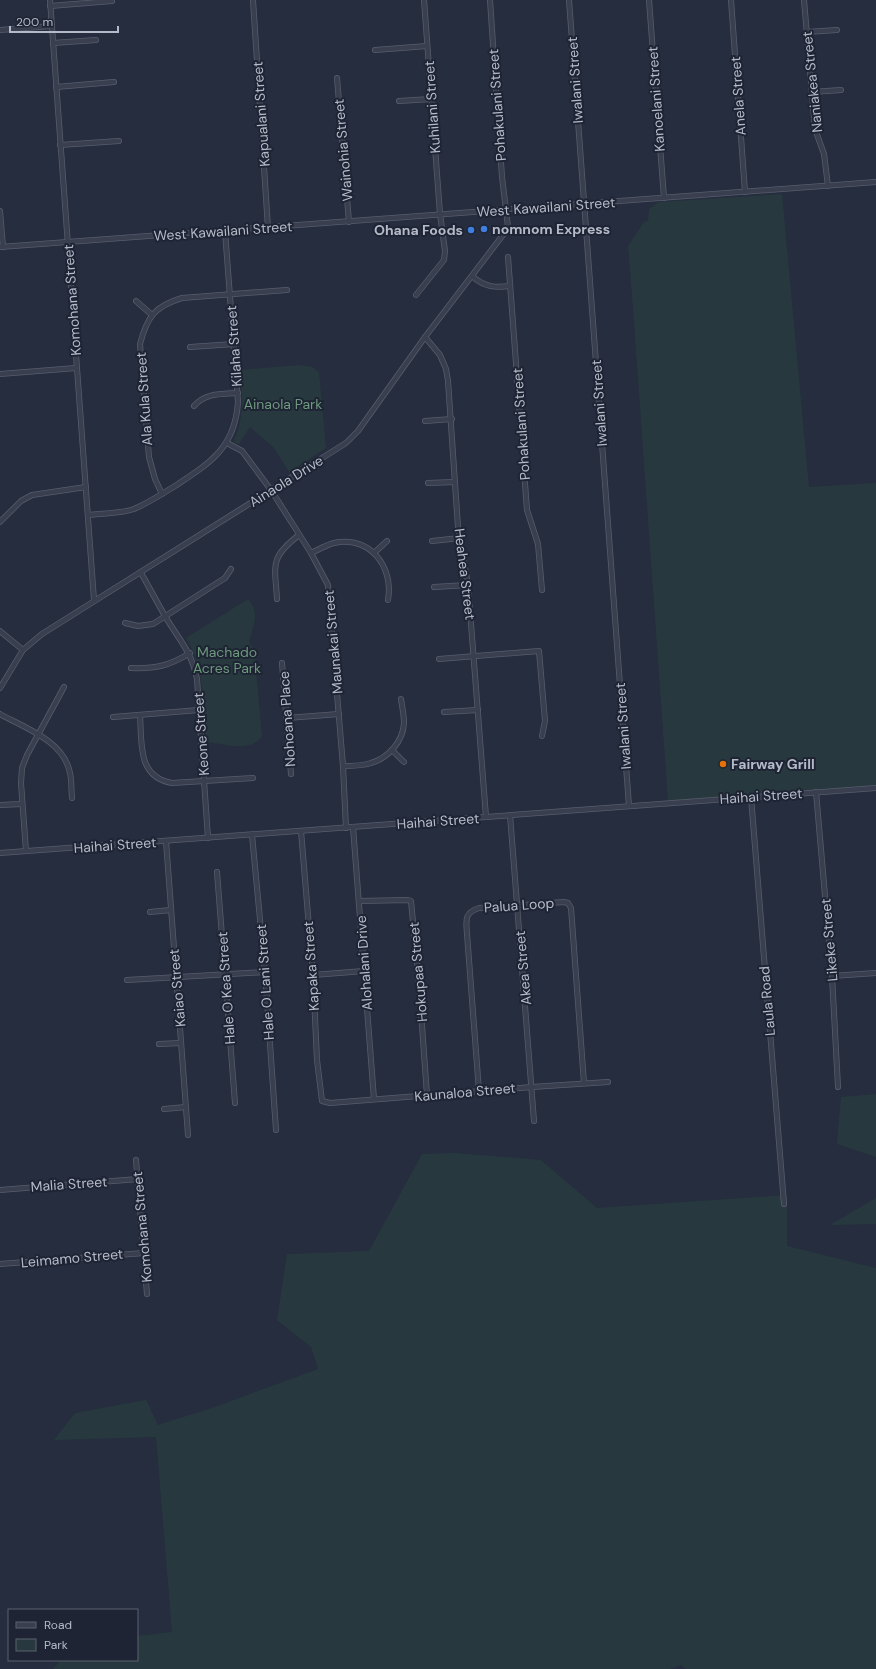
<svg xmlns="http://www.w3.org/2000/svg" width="876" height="1669" viewBox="0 0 876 1669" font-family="'DM Sans',sans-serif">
<rect width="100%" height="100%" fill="#252d3e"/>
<g fill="#27393f">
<polygon points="782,194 809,487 876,483 876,785 668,801 633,308 628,246 644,222 648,221 649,209 659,202"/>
<path d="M299,365L312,367L319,372L326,448L289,472L274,448L250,427L239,444L235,443L234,440C245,417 242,394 240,370Z"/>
<path d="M248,599C261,614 253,625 249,642L254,649L262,736C250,754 223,743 206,742C204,707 205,669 186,638Z"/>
<polygon points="876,1094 876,1157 837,1144 841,1097"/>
<polygon points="454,1153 541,1160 597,1208 787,1195 787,1246 876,1268 876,1669 686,1669 681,1665 670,1669 53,1669 61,1660 137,1660 137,1636 172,1632 156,1437 54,1440 75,1413 146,1400 158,1425 215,1407 318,1369 311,1347 277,1320 287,1254 369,1251 422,1154"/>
<polygon points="876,1198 876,1224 830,1225"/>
</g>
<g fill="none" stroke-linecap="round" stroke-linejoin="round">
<g stroke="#575d6c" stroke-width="6">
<g id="minor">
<polyline points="50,0 94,600"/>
<polyline points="253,0 268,228"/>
<polyline points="569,0 629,806"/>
<polyline points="649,0 664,198"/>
<polyline points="731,0 745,192"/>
<polyline points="804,0 815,129 824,154 828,186"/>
<polyline points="50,6 112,1"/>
<polyline points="0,30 52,26"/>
<polyline points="807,32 837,30"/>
<polyline points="53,43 96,40"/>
<polyline points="375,50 427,46"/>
<polyline points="337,78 349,222"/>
<polyline points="56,87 114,82"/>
<polyline points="812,92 841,90"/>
<polyline points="399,101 431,99"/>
<polyline points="60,145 119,141"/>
<polyline points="0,211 3,247"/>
<polyline points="0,247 876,182"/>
<polyline points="508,257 527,510 538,544 542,590"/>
<path d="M472,276C484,287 495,288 510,286"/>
<polyline points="416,295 444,260 445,251 440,214 424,0"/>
<polyline points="136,301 152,315"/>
<polyline points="425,337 440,355 446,369 448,381 458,527 468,585 486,817"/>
<polyline points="190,347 234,344"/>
<polyline points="0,374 76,368"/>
<path d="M194,406C205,393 221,394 238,393"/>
<polyline points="425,421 452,419"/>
<polyline points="227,443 242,451 271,490 311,553 328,585 343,766 346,828"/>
<polyline points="428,483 455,482"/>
<path d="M162,494L155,479L149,457L140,344C147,317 155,306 182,298L287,290"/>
<path d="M88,515C103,513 120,514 134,509C148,503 162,494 175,486C210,463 235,448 238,402L225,231"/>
<polyline points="0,522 21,501 32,495 86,487"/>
<polyline points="432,541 460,538"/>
<path d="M311,553C318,550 326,545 334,543C370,535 394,567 388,600"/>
<polyline points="374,553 387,541"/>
<path d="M141,573C149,587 157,602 165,616C179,640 191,650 197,679L208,838"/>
<polyline points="434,587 468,585"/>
<path d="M277,599C275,565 269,558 299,535"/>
<polyline points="125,623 138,626 153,624 225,578 231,569"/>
<polyline points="0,631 23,650"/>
<polyline points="439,659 539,651 545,721 542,736"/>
<polyline points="282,663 291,774"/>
<path d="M131,668C155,669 169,666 190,653"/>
<polyline points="0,688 23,650 42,634 346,443 358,431 425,337 506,231 508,227 502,177 490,0"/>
<polyline points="444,712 478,710"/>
<path d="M0,714C25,728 64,741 70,773C72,781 71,790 72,798"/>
<path d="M140,715C142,743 137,777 172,783L253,778"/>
<polyline points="113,717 199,710"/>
<polyline points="287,718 339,714"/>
<polyline points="392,750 404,762"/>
<path d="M343,766C352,766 362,766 371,763C388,758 403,742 404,723C404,715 402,706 401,699"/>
<polyline points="816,792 832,976 838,1087"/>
<polyline points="751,797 784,1204"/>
<polyline points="0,805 22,804"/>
<polyline points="510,815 534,1121"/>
<polyline points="353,827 374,1099"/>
<polyline points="301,831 313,975 317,1060 322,1101 330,1103 532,1087 608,1082"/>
<polyline points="252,835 265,972 276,1130"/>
<polyline points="166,841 188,1135"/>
<polyline points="26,851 21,783 22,768 27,755 64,687"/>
<polyline points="0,853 876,788"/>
<polyline points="217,872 235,1103"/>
<polyline points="359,901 408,900 411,901 419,984 427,1095"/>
<polyline points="150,912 171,910"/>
<polyline points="313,975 364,971"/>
<polyline points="832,976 876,973"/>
<polyline points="127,980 265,972"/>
<polyline points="159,1044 181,1043"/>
<path d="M479,1091L467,934C466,920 464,913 479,908L564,902L568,903L571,908L584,1083"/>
<polyline points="164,1109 186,1107"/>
<polyline points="136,1160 147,1294"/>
<polyline points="0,1190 138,1179"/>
<polyline points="0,1264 144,1253"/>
</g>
</g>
<use href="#minor" stroke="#393f4e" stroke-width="4.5"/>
</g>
<g fill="#3f7fe0" stroke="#1e2433" stroke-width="1.5">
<circle cx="484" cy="229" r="4"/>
<circle cx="471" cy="230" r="4"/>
</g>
<circle fill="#e8710a" stroke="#1e2433" stroke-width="1.5" cx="723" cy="764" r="4"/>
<g text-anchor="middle" stroke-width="4" stroke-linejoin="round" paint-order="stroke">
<g font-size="14" fill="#b5bac9" stroke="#1e2433">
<text transform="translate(575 80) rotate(-94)" y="5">Iwalani Street</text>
<text transform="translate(812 82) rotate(-96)" y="5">Naniakea Street</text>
<text transform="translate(738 96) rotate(-94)" y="5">Anela Street</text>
<text transform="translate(656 99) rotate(-94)" y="5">Kanoelani Street</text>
<text transform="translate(497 105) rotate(-94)" y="5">Pohakulani Street</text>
<text transform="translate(432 107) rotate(-94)" y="5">Kuhilani Street</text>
<text transform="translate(261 114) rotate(-94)" y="5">Kapualani Street</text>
<text transform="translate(343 150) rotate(-95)" y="5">Wainohia Street</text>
<text transform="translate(546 207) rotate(-4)" y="5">West Kawailani Street</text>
<text transform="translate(223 231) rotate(-4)" y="5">West Kawailani Street</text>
<text transform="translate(72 300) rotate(-94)" y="5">Komohana Street</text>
<text transform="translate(234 346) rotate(-94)" y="5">Kilaha Street</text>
<text transform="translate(144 399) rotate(-94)" y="5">Ala Kula Street</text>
<text transform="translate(599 403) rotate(-94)" y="5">Iwalani Street</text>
<text transform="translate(521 424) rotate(-94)" y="5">Pohakulani Street</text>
<text transform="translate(286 481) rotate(-32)" y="5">Ainaola Drive</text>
<text transform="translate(465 574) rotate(83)" y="5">Heahea Street</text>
<text transform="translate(333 642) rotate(-95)" y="5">Maunakai Street</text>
<text transform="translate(287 719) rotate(-94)" y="5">Nohoana Place</text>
<text transform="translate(623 726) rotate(-94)" y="5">Iwalani Street</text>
<text transform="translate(201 734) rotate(-94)" y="5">Keone Street</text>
<text transform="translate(761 796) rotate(-4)" y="5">Haihai Street</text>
<text transform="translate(438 821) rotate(-4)" y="5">Haihai Street</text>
<text transform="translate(115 845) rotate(-4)" y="5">Haihai Street</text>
<text transform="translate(519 905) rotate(-4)" y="5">Palua Loop</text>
<text transform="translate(829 940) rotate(-95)" y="5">Likeke Street</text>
<text transform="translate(364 963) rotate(-94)" y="5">Alohalani Drive</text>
<text transform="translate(311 966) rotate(-94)" y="5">Kapaka Street</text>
<text transform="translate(523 968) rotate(-95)" y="5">Akea Street</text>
<text transform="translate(418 972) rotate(-95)" y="5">Hokupaa Street</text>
<text transform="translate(265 982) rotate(-94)" y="5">Hale O Lani Street</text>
<text transform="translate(177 988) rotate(-95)" y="5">Kaiao Street</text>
<text transform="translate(226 988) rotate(-94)" y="5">Hale O Kea Street</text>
<text transform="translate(767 1001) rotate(-95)" y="5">Laula Road</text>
<text transform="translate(465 1092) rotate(-5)" y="5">Kaunaloa Street</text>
<text transform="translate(69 1184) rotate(-4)" y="5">Malia Street</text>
<text transform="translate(142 1227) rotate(-95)" y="5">Komohana Street</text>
<text transform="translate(72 1258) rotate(-5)" y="5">Leimamo Street</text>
</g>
<g font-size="14" font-weight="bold" fill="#b5bac9" stroke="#1e2433" text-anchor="start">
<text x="492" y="234">nomnom Express</text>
<text x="463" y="235" text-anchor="end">Ohana Foods</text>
<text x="731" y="769">Fairway Grill</text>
</g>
<g font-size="14" fill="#6d997d" stroke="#1e2433">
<text x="283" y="409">Ainaola Park</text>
<text x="227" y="657">Machado<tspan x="227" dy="16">Acres Park</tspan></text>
</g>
</g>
<rect x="8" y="1609" width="130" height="52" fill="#1e2433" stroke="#5a606f"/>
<rect x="16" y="1622" width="20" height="6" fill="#393f4e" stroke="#5a606f"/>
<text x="44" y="1629" font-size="12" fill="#b5bac9">Road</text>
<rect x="16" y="1639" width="20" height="12" fill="#27393f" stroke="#5a606f"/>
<text x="44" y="1649" font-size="12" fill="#b5bac9">Park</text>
<path d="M10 26v6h108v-6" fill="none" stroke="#b5bac9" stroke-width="2"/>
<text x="16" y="26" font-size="12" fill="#b5bac9" stroke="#1e2433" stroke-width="3" paint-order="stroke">200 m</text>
</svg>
